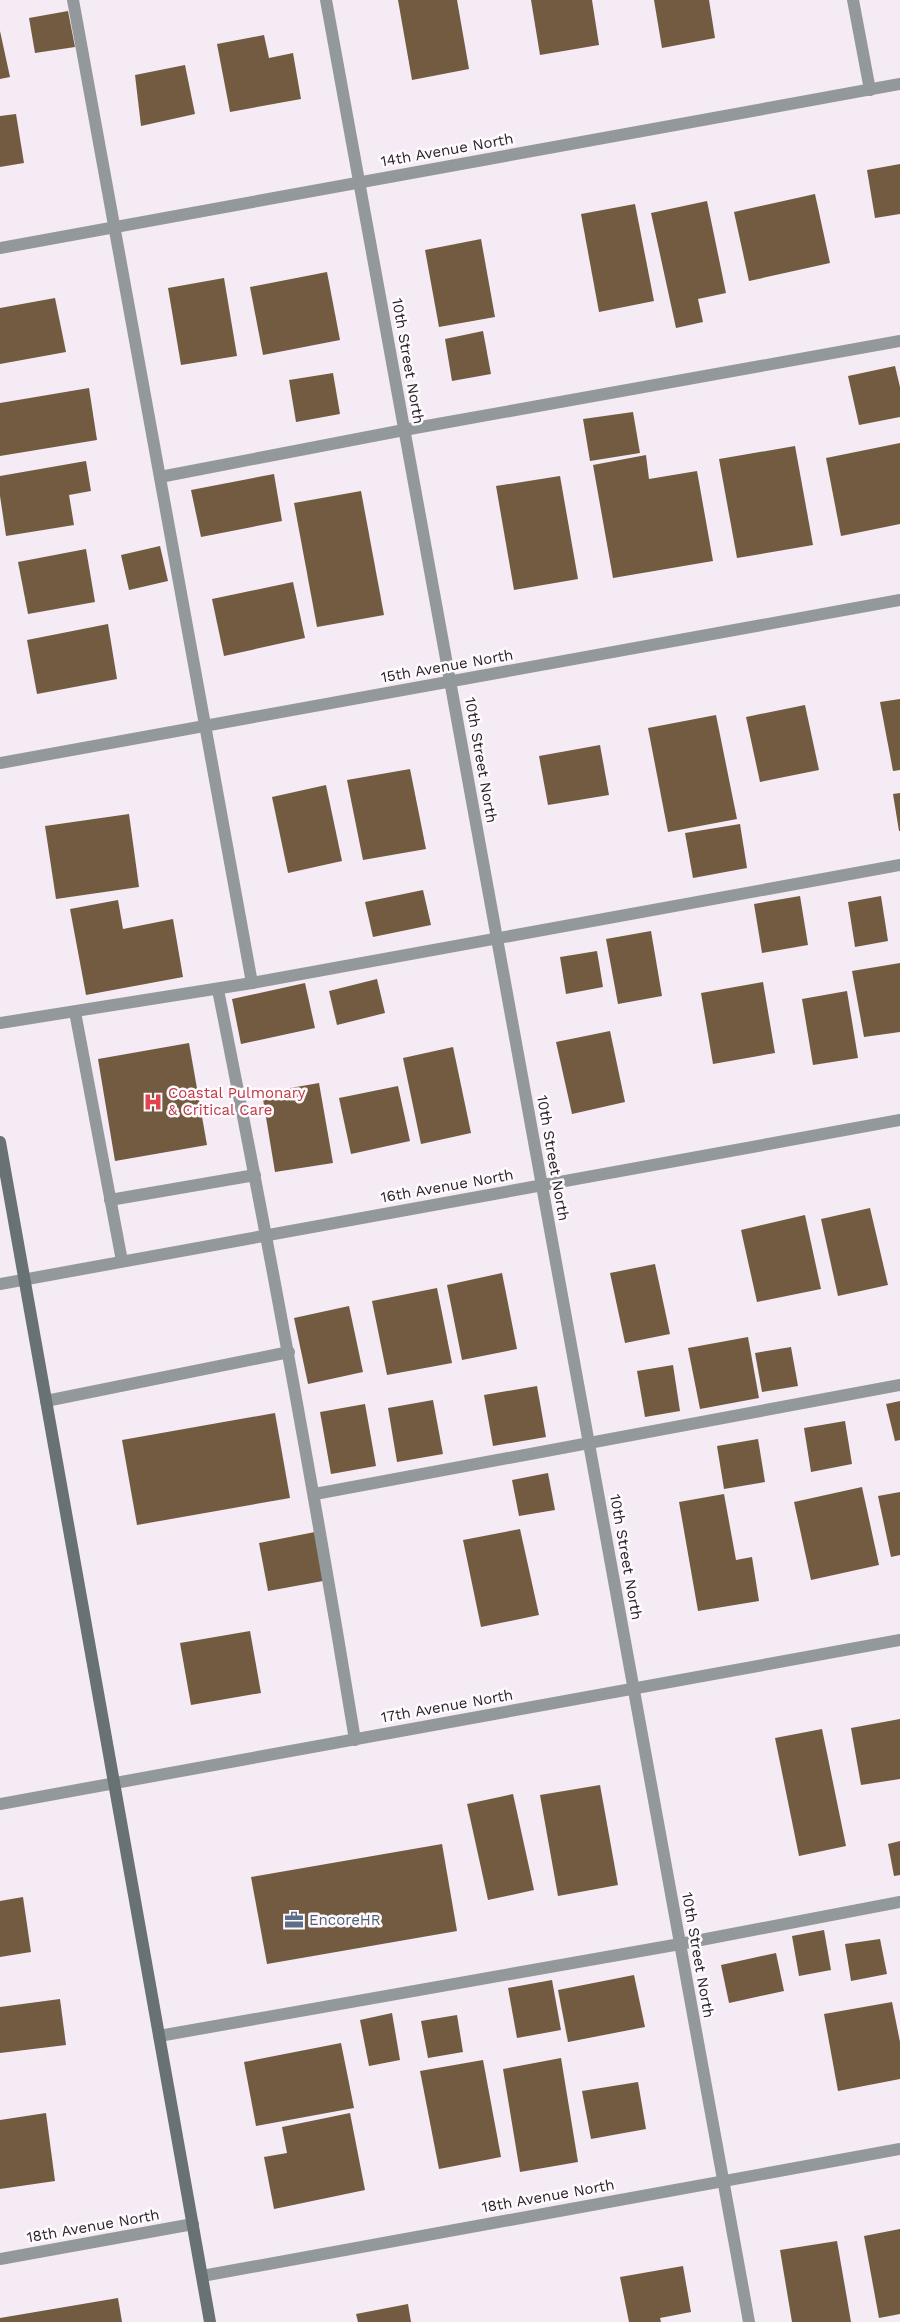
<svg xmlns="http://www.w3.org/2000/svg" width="900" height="2322" viewBox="0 0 900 2322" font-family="'Work Sans',sans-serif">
<rect width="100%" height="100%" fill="#f5ebf4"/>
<g fill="#735b42">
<polygon points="398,0 457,0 469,69 412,80"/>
<polygon points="531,0 592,0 599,45 540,55"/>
<polygon points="654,0 709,0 715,38 662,48"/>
<polygon points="68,11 75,47 35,53 29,18"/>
<polygon points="0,31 10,77 0,79"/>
<polygon points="264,35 269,58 293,53 301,99 230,112 217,44"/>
<polygon points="185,65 195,114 141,126 135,75"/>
<polygon points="16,114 24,163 0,167 0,116"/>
<polygon points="900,164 900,214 875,218 867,170"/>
<polygon points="815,194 830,263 749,281 734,212"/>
<polygon points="707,201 726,293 698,299 703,322 676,328 651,213"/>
<polygon points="635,204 654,301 599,312 581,214"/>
<polygon points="481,239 495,317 439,327 425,250"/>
<polygon points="327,272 340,340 263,355 250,287"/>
<polygon points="224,278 237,356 181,365 168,288"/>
<polygon points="55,298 66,352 0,364 0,308"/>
<polygon points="483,331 491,374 452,381 445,339"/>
<polygon points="895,366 900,387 900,417 859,425 848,376"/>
<polygon points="333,373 340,414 296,422 289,380"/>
<polygon points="89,388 97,440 0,456 0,403"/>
<polygon points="633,412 640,453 590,461 583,419"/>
<polygon points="900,443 900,524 841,536 826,458"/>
<polygon points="795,446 813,545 737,558 719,459"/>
<polygon points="646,455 649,479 697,471 713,561 613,578 593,465"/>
<polygon points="86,461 91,491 69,495 74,525 6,536 0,496 0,476"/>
<polygon points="274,474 282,521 201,537 191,490"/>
<polygon points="560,476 578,579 514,590 496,486"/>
<polygon points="361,491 384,615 317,627 294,503"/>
<polygon points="160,546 168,581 129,590 121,555"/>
<polygon points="86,549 95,602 28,614 18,562"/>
<polygon points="293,582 305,638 224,656 212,599"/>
<polygon points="108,624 117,679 37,694 27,640"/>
<polygon points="900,699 900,770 893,771 880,702"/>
<polygon points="805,705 819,770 760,782 746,717"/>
<polygon points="716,715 737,819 668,832 648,728"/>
<polygon points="600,745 609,795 548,805 539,756"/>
<polygon points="410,769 426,849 363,860 347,780"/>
<polygon points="326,785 342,861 288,873 272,797"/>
<polygon points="900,793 900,831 899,831 893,794"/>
<polygon points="129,814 139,887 56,899 45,826"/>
<polygon points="740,824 747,868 693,878 685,833"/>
<polygon points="423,890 431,925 373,937 365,902"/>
<polygon points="800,896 808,945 762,953 754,904"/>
<polygon points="881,896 888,941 855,947 848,902"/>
<polygon points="118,900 123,929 173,919 183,977 86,995 70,909"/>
<polygon points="651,931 662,996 618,1004 606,939"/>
<polygon points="597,951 603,987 566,994 560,957"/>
<polygon points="900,963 900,1032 864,1037 852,971"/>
<polygon points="377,979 385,1013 337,1025 329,991"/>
<polygon points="763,982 775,1053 713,1064 701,993"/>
<polygon points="305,983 315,1028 241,1044 232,999"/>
<polygon points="847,991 858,1058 813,1065 802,999"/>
<polygon points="610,1031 625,1102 572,1114 556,1042"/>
<polygon points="189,1043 207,1145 115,1161 98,1059"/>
<polygon points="453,1047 471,1133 421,1144 403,1058"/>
<polygon points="319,1083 333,1163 275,1172 262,1093"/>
<polygon points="398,1086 410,1141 351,1154 339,1098"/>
<polygon points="870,1208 888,1285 838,1296 821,1219"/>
<polygon points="805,1215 821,1289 757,1302 741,1230"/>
<polygon points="655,1264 670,1334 625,1343 610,1273"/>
<polygon points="502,1273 517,1349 462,1360 447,1285"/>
<polygon points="437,1288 452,1363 387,1375 372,1301"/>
<polygon points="349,1306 363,1372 308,1384 294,1318"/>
<polygon points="748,1337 759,1398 700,1409 688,1348"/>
<polygon points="791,1347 798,1386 762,1392 755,1353"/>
<polygon points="673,1365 680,1411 645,1417 637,1371"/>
<polygon points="537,1386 546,1437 493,1446 484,1395"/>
<polygon points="433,1400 443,1454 397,1462 388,1408"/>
<polygon points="900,1401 900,1440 895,1441 886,1404"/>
<polygon points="365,1404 376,1466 331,1474 320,1412"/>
<polygon points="275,1413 290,1498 137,1525 122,1440"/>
<polygon points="845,1421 852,1464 811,1472 804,1428"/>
<polygon points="758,1439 765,1482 724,1489 717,1446"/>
<polygon points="548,1473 555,1510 519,1516 512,1480"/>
<polygon points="862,1487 879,1565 811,1580 794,1502"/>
<polygon points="900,1492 900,1555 891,1557 878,1496"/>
<polygon points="724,1494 736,1560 752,1557 759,1601 698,1611 679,1502"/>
<polygon points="520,1529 539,1615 481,1627 463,1540"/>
<polygon points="315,1532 323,1581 268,1591 259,1543"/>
<polygon points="250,1631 261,1693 191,1705 180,1643"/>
<polygon points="900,1719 900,1779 861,1785 851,1728"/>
<polygon points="822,1729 846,1846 799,1856 775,1738"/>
<polygon points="600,1785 618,1885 558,1896 540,1795"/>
<polygon points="513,1794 534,1890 488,1900 467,1804"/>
<polygon points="900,1841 900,1875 894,1876 888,1844"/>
<polygon points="442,1844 457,1931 267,1964 251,1877"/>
<polygon points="23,1897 31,1952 0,1957 0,1901"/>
<polygon points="824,1930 831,1970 799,1976 792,1936"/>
<polygon points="880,1939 887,1974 851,1981 845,1944"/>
<polygon points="776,1953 784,1991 729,2003 721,1965"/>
<polygon points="634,1975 645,2027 568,2042 558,1990"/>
<polygon points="552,1980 561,2030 517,2038 508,1988"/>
<polygon points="60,1999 66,2045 0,2053 0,2007"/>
<polygon points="892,2002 900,2042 900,2079 838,2091 824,2014"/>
<polygon points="392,2013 400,2060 369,2066 360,2020"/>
<polygon points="457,2015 463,2052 428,2058 421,2021"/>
<polygon points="341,2043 354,2108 256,2126 244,2062"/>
<polygon points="561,2058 578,2162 520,2172 503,2069"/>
<polygon points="483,2060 501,2157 439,2169 420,2071"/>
<polygon points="638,2082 646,2129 591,2139 582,2091"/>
<polygon points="46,2113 55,2181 0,2189 0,2120"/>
<polygon points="350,2113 365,2190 274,2209 264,2157 287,2153 282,2127"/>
<polygon points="900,2229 900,2314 879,2318 864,2236"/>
<polygon points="837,2241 851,2322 792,2322 780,2250"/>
<polygon points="683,2266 691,2312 660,2318 661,2322 629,2322 620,2277"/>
<polygon points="118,2298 122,2322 0,2322 0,2318"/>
<polygon points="408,2304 411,2322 358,2322 356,2314"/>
</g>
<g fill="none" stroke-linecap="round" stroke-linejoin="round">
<g stroke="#93999b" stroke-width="12">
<polyline points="73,0 252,983"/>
<polyline points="160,477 404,430 900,341"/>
<path d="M218,990C268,1239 314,1489 355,1740"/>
<polyline points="75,1012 122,1261"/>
<polyline points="0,1023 252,983 900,865"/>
<polyline points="110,1200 255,1175"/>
<polyline points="46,1401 289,1352"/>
<polyline points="315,1494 900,1385"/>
<polyline points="159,2036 680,1944 900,1902"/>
</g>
<g stroke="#93999b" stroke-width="12">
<polyline points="326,0 749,2322"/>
<polyline points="853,0 870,90"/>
<polyline points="0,248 900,84"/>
<polyline points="0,763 900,600"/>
<polyline points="0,1284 900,1120"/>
<polyline points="0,1804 900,1640"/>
<polyline points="0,2259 193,2224"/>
<polyline points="202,2276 900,2149"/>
</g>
<polyline stroke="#687173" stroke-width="12" points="0,1142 210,2322"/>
</g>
<defs>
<g id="hospital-bare" transform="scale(1.5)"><path d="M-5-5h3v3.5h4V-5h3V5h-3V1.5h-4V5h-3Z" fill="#e0444e" stroke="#fefafe" stroke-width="2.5" paint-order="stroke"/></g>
<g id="office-bare" transform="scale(1.5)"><path d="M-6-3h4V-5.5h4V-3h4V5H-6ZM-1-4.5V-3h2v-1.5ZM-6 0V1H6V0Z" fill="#5c6f8a" stroke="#fefafe" stroke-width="2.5" paint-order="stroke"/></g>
</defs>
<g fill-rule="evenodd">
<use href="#hospital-bare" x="153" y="1102"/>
<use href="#office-bare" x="294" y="1920"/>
</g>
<g text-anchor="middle" stroke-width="5" stroke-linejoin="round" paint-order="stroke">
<g font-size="15" fill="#262226" stroke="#fefafe">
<text transform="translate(447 150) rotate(-10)" y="5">14th Avenue North</text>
<text transform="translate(408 361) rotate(80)" y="5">10th Street North</text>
<text transform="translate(447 666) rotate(-10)" y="5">15th Avenue North</text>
<text transform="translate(481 760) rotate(80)" y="5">10th Street North</text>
<text transform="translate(553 1158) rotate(80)" y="5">10th Street North</text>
<text transform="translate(447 1186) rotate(-10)" y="5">16th Avenue North</text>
<text transform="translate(626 1557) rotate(80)" y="5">10th Street North</text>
<text transform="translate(447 1706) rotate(-10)" y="5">17th Avenue North</text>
<text transform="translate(698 1955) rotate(80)" y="5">10th Street North</text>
<text transform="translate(548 2196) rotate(-10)" y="5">18th Avenue North</text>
<text transform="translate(93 2226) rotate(-10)" y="5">18th Avenue North</text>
</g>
<g font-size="15" fill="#be3a42" stroke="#fefafe" text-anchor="start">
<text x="168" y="1098">Coastal Pulmonary<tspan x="168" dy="17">&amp; Critical Care</tspan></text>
</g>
<g font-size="15" fill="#4e5e75" stroke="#fefafe" text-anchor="start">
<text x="309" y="1925">EncoreHR</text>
</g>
</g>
</svg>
